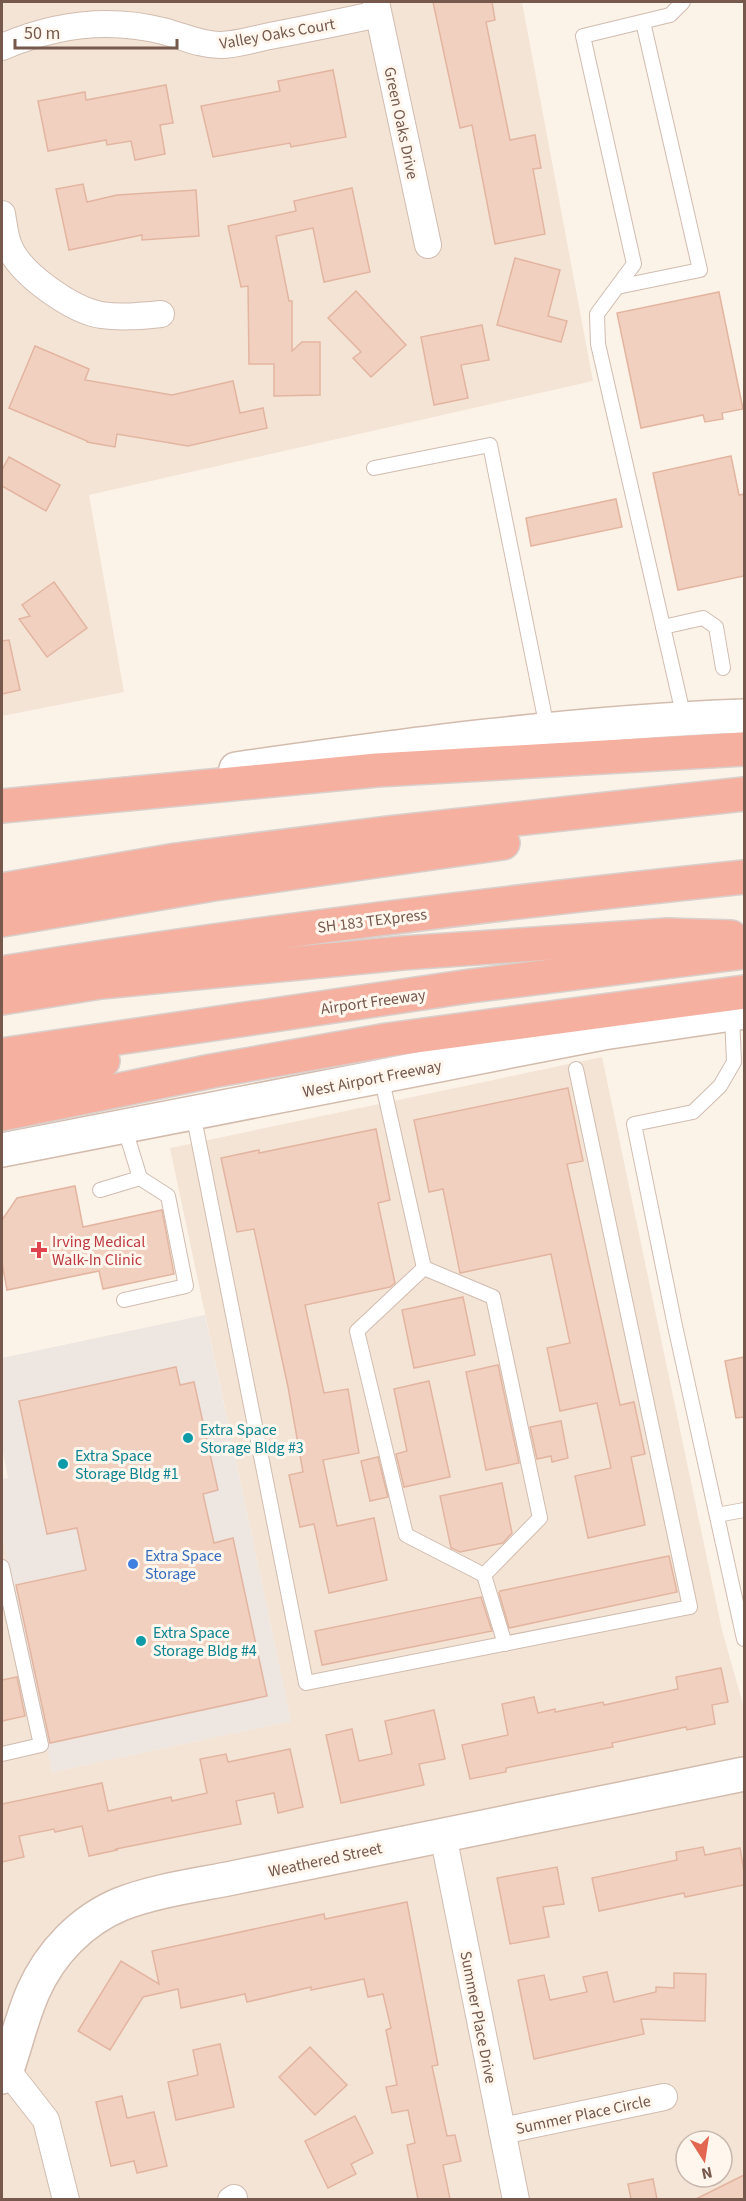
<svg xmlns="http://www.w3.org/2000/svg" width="746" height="2201" viewBox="0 0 746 2201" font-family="'Source Sans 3',sans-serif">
<rect width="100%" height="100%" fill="#fcf3e8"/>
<g fill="#f4e4d6" fill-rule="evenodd">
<polygon points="2,2 522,2 593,381 89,495 124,692 2,716"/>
<path d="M602,1057L722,1630L744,1708V2199H2V1534L52,1772L291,1721L170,1148ZM686,2141H722V2177H686Z"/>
</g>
<polygon fill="#ede6e1" points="205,1315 291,1721 52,1772 2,1534 2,1479 8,1478 2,1447 2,1358"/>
<g fill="#f1d0c0" stroke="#e3b5a0" stroke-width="1.5">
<polygon points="433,2 492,2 495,20 486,22 510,140 535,135 541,168 533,169 545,234 495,244 472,125 460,128"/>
<polygon points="333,70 346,137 291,147 290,143 213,157 201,106 280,91 278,81"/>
<polygon points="166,85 173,123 160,125 165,154 135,160 131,141 107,145 106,140 48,151 38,101 85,92 86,100"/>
<polygon points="83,184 87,202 117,195 196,190 199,236 142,240 142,235 69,250 56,189"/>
<polygon points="352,188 370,272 324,282 313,228 276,236 289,301 292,301 292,351 302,342 320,342 320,395 274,396 274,364 249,364 248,286 241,287 228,226 296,211 294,201"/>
<polygon points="515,258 560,270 548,316 567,321 561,342 497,325"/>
<polygon points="356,291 406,345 371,377 353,358 361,352 328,318"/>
<polygon points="719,292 743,409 722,413 723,419 705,422 703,415 641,428 617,313"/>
<polygon points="482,325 489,360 461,365 468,398 434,405 421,337"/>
<polygon points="35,346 89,369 85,380 172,395 233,381 240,413 263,408 267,428 188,446 117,434 115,447 87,442 87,441 9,408"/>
<polygon points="731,456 739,495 744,494 744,576 678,590 653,473"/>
<polygon points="9,457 60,485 46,511 2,486 2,470"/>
<polygon points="616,499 622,527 531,546 526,518"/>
<polygon points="54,582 87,628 47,657 19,619 30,616 22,605"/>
<polygon points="9,640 20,690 2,694 2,641"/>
<polygon points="568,1088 583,1161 567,1164 620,1405 634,1402 645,1454 631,1457 645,1525 588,1538 575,1476 611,1468 597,1403 560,1411 547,1348 570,1343 551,1254 460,1273 443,1189 429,1192 414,1120"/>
<polygon points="376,1129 390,1200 378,1203 395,1283 390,1287 305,1305 324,1393 348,1389 359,1453 323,1460 337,1526 374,1518 387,1580 329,1593 314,1524 300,1527 289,1475 303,1472 288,1387 254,1229 237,1232 221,1158 259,1150 259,1153"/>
<polygon points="75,1186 83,1227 162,1210 174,1274 103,1289 99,1271 7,1290 2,1263 2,1220 17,1198"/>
<polygon points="463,1297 475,1355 414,1368 402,1310"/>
<polygon points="744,1357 744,1417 736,1418 725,1361"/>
<polygon points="498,1365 519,1463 486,1470 466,1372"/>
<polygon points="176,1367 180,1385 194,1382 218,1490 203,1494 214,1543 233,1538 267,1696 50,1743 16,1585 86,1570 77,1528 47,1534 19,1401"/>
<polygon points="429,1381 450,1477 404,1487 396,1454 407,1451 394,1389"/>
<polygon points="561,1421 568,1458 552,1462 551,1456 537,1459 530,1427"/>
<polygon points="378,1457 388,1497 370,1501 361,1461"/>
<polygon points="502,1483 512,1533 503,1543 460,1552 451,1548 440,1496"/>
<polygon points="669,1556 677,1592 509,1628 499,1593 500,1591"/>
<polygon points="481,1597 492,1631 322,1665 315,1631"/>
<polygon points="721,1668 728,1702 712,1705 715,1724 687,1730 686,1727 612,1743 613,1747 506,1768 506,1772 470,1779 462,1745 508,1735 502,1704 534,1697 538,1713 555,1709 555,1712 603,1702 604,1705 678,1689 676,1677"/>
<polygon points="17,1677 25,1716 2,1721 2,1680"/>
<polygon points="434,1710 445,1759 419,1764 424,1785 341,1803 326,1735 352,1729 359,1761 392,1754 385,1721"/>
<polygon points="290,1749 303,1807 278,1813 274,1793 236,1801 241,1824 116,1849 117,1850 89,1856 82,1826 55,1832 54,1829 19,1836 24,1857 2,1862 2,1804 102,1783 108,1811 171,1797 172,1801 207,1793 200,1759 226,1754 228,1762"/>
<polygon points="703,1847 705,1855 740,1848 744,1872 744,1885 685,1897 684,1893 599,1911 592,1878 677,1860 676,1852"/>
<polygon points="557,1867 564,1904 543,1907 549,1937 510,1944 497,1878"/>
<polygon points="407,1902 438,2065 432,2066 447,2136 455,2135 461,2161 443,2165 450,2199 418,2199 407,2145 415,2143 408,2110 392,2113 386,2087 397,2085 386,2030 391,2028 383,1994 368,1997 364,1979 311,1990 311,1987 247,2002 245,1994 181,2008 178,1989 143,1997 110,2050 78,2031 121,1961 159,1984 152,1951 324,1914 325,1919"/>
<polygon points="607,1972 614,2002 656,1992 656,1987 674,1988 674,1973 706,1974 705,2021 641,2019 644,2034 534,2059 518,1980 544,1975 550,2000 587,1992 583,1977"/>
<polygon points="220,2044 234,2107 176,2120 168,2082 198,2075 193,2050"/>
<polygon points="310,2047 347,2085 315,2115 279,2077"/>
<polygon points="122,2096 127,2118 154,2112 167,2166 137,2173 134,2161 111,2166 96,2102"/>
<polygon points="355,2116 373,2153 351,2164 356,2174 328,2188 305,2141"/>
<polygon points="744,2175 744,2199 696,2199"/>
<polygon points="653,2179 657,2199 631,2199 628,2184"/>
</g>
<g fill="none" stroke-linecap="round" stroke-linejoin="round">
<g stroke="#d0bcb0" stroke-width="16">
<g id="lane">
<polyline points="683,2 670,15 583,36 634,264 597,314 598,344 684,718"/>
<polyline points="617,287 700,270 643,22"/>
<polyline points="374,468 490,445 547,728"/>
<polyline points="663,627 703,618 716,627 723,668"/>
<polyline points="732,1014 734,1062 720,1086 693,1112 634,1124 675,1326 744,1639"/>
<polyline points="381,1076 424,1268 493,1297 540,1518 484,1575 505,1644"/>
<polyline points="193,1113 306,1683 690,1607 576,1069"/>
<polyline points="100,1190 140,1178 124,1126"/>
<polyline points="424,1268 357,1331 406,1535 484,1575"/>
<polyline points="124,1300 186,1286 168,1196 140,1178"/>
<polyline points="717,1515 744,1510"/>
<polyline points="2,1567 41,1745 2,1754"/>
</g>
</g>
<g stroke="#d0bcb0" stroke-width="28">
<g id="street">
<polyline points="376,2 428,245"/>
<path d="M2,47C53,25 108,17 163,31C183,36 199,45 220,45C237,45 254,39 270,36C306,29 342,22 378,14"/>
<path d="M2,214C4,225 5,237 9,246C20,274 72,310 101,315C121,318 141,316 161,314"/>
<polyline points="443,1835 516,2200"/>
<polyline points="7,2070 46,2120 66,2200"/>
<polyline points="502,2131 664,2097"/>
<polyline points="231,2200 234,2198"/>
</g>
</g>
<g stroke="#d3bcae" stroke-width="36">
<g id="secondary">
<path d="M236,769C405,745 574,722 744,716"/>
<polyline points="2,1150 603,1033 744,1012"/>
<path d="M2,2077L7,2070C16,2044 22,2017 33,1992C50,1953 82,1920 121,1904C157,1890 199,1885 237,1877L744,1774"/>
</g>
</g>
<g stroke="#d9d0cd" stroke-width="36">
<g id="highway">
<polyline points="2,806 377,770 744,749"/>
<polyline points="2,890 176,860 387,833 744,794"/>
<polyline points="2,920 214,884 503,843"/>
<path d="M2,973C248,933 496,903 744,877"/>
<polyline points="2,998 101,982 403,953 667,935 731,937"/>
<polyline points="2,1055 470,986 744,952"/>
<polyline points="2,1082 103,1061"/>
<polyline points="2,1114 212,1071 387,1040 744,992"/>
</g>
</g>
<use href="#lane" stroke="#fff" stroke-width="14"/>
<use href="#street" stroke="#fff" stroke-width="26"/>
<use href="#secondary" stroke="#fff" stroke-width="33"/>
<use href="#highway" stroke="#f5b0a0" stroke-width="33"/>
</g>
<path fill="#e0444e" stroke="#fff7ee" stroke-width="2" d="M36 1241h6v6h6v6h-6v6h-6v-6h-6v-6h6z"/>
<g fill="#0f9aa8" stroke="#fff7ee" stroke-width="2">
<circle cx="188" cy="1438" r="6"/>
<circle cx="63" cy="1464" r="6"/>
<circle cx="141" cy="1641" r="6"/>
</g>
<circle fill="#3f7fe0" stroke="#fff7ee" stroke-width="2" cx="133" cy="1564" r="6"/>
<g text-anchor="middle" stroke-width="6" stroke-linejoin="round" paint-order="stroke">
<g font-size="16" fill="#76584c" stroke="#fff7ee">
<text transform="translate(277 33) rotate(-10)" y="6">Valley Oaks Court</text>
<text transform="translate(402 123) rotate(78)" y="6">Green Oaks Drive</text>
<text transform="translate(372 920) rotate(-7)" y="6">SH 183 TEXpress</text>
<text transform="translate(373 1001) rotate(-8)" y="6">Airport Freeway</text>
<text transform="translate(372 1078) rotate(-11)" y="6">West Airport Freeway</text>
<text transform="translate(325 1859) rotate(-12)" y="6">Weathered Street</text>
<text transform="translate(479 2017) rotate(79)" y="6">Summer Place Drive</text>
<text transform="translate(583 2114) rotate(-12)" y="6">Summer Place Circle</text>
</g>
<g font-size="16" fill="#be3a42" stroke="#fff7ee" text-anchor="start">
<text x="52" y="1247">Irving Medical<tspan x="52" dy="18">Walk-In Clinic</tspan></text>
</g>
<g font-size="16" fill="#0d838f" stroke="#fff7ee" text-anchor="start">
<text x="200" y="1435">Extra Space<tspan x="200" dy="18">Storage Bldg #3</tspan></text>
<text x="75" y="1461">Extra Space<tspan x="75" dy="18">Storage Bldg #1</tspan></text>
<text x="153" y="1638">Extra Space<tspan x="153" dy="18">Storage Bldg #4</tspan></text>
</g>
<g font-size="16" fill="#366cbe" stroke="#fff7ee" text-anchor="start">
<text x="145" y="1561">Extra Space<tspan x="145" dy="18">Storage</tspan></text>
</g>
</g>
<rect width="746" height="2201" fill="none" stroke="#76584c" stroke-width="6"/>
<g transform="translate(704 2159) rotate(168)"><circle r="28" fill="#fff7ee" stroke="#c8b7ad" stroke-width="1.5"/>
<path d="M0-4.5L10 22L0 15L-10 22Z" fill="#e36650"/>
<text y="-9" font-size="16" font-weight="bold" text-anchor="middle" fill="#76584c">N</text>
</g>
<path d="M15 39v9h162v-9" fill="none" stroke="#76584c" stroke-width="3"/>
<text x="24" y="39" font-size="18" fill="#76584c" stroke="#fff7ee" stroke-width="4.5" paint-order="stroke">50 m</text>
</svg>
